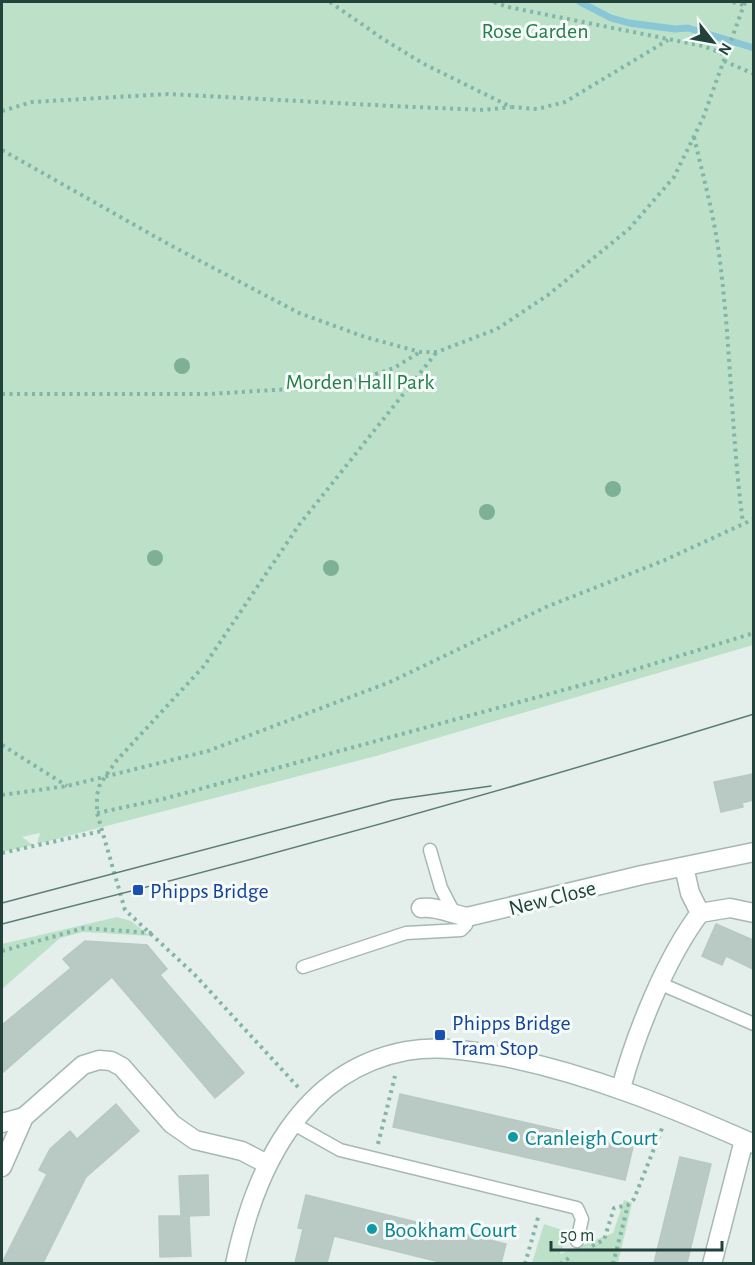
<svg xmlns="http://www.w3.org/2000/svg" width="755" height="1265" viewBox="0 0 755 1265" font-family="'Alegreya Sans',sans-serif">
<rect width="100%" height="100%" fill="#e4efeb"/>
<g fill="#bce1c8">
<polygon points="2,2 753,2 753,645 376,756 37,844 40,833 22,837 33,845 2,852"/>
<polygon points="117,917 131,921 150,936 83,932 60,938 2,989 2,944"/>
<polygon points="624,1200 632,1203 618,1263 532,1263 544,1224 568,1232 560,1254 613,1233"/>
</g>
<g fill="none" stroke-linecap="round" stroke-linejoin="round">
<polyline stroke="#89c7d7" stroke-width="7" points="580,2 611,18 629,23 675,29 688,28 754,48"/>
</g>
<g fill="#b9cac4" stroke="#b6c9c2" stroke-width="1.5">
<polygon points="753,774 753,800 742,803 743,807 721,812 714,782"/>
<polygon points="716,924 753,940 753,969 726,956 722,965 702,956"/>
<polygon points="85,941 147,945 167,969 160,975 244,1073 215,1098 112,977 2,1073 2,1025 71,968 63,959"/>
<polygon points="400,1094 633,1147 625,1180 393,1127"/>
<polygon points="116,1104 139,1131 86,1177 43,1263 2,1263 47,1174 39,1170 50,1149 70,1131 77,1139"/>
<polygon points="680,1157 711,1164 687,1263 654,1263"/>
<polygon points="208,1175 209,1215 189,1216 191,1256 160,1257 159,1216 181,1216 179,1176"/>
<polygon points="306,1195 506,1244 501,1263 444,1263 334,1236 327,1263 295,1263 303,1229 298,1228"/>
</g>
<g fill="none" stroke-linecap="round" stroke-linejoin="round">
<g stroke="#a6b8b3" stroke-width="15">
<g id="lane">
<polyline points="430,850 441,888 455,915"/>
<polyline points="303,967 406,933 461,930 466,925 467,917"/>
<polyline points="661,984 754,1024"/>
<polyline points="292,1123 340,1150 577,1208 582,1219 577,1241"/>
</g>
</g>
<g stroke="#a6b8b3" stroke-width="21">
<g id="street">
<path d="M421,908C437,906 451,914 467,917L642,875L754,852"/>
<polyline points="700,913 730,908 754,913"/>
<path d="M621,1088C636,1033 666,958 700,913L690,893L684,867"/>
<polyline points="2,1123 24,1117"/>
<polyline points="2,1167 24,1117 83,1065 99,1060 111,1061 122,1067 172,1124 195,1140 242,1151 267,1164"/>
<path d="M235,1264C255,1169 301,1071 406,1051C440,1045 472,1051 505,1057C592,1075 673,1108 754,1144"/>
<polyline points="712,1264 744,1140"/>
</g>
</g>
<g stroke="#82b5a8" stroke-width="4" stroke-dasharray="3 4.5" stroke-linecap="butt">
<polyline points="330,2 383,39 424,64 511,107 537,109 565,102 668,40"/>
<polyline points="494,2 508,7 703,46 726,55"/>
<polyline points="733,2 744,5"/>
<polyline points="724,61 754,74"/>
<polyline points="2,111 32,102 168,94 392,106 484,110 511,107"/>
<path d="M694,137C703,176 714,215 719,254C731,343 731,434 743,523"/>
<polyline points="2,150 170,245 299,313 365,337 420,352 437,352 497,329 548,295 629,229 674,177 703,118 745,2"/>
<polyline points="2,394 209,394 322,387 360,379 394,368 420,352"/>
<polyline points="2,745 67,786"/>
<polyline points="2,795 67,786 208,751 390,682 546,607 665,560 754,519"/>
<polyline points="97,813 163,799 604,679 754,633"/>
<polyline points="2,853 102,831"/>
<polyline points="2,951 84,928 152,933"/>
<polyline points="298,1087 194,974 125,910 97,813 97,795 100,784 117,760 204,666 299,525 436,353"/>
<polyline points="378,1144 395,1076"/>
<polyline points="592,1246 604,1240 614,1208 628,1205 634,1199 663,1126"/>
<polyline points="525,1264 539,1214"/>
<polyline points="560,1264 572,1256"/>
<polyline points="613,1264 628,1205"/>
</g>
<use href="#lane" stroke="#fff" stroke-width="12"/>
<use href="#street" stroke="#fff" stroke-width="18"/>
<g stroke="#5c7d76" stroke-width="1.5">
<polyline points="2,903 392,800 491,786"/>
<path d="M2,924C254,861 505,791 754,714"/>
</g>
</g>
<g fill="#7db094">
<circle cx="182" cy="366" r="8"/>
<circle cx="613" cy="489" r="8"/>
<circle cx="487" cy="512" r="8"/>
<circle cx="155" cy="558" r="8"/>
<circle cx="331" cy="568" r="8"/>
</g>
<g fill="#1a4fb4" stroke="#f5fbf8" stroke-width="2">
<rect x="132" y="884" width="12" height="12" rx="3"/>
<rect x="434" y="1029" width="12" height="12" rx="3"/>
</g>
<g fill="#0f9aa8" stroke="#f5fbf8" stroke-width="2">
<circle cx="513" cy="1137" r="6"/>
<circle cx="372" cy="1229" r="6"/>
</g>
<g text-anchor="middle" stroke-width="6" stroke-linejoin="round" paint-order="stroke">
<g font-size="22" fill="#287d4d" stroke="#f5fbf8">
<text x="535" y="38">Rose Garden</text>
<text x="360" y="389">Morden Hall Park</text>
</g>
<g font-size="22" fill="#164399" stroke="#f5fbf8" text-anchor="start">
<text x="150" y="898">Phipps Bridge</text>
<text x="452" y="1030">Phipps Bridge<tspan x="452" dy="25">Tram Stop</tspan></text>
</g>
<g font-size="22" fill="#22423b" stroke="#f5fbf8">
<text transform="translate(552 897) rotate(-14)" y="8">New Close</text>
</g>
<g font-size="22" fill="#0d838f" stroke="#f5fbf8" text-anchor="start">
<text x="525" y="1145">Cranleigh Court</text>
<text x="384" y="1237">Bookham Court</text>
</g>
</g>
<rect width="755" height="1265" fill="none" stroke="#22423b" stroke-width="6"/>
<g transform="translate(713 42) rotate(121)" stroke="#f5fbf8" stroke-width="4.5" paint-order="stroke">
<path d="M0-4.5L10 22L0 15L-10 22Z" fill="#22423b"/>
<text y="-9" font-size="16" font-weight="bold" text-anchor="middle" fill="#22423b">N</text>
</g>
<path d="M551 1241v9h171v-9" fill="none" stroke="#22423b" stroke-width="3"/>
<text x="560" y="1241" font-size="18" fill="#22423b" stroke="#f5fbf8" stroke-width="4.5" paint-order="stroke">50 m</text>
</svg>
